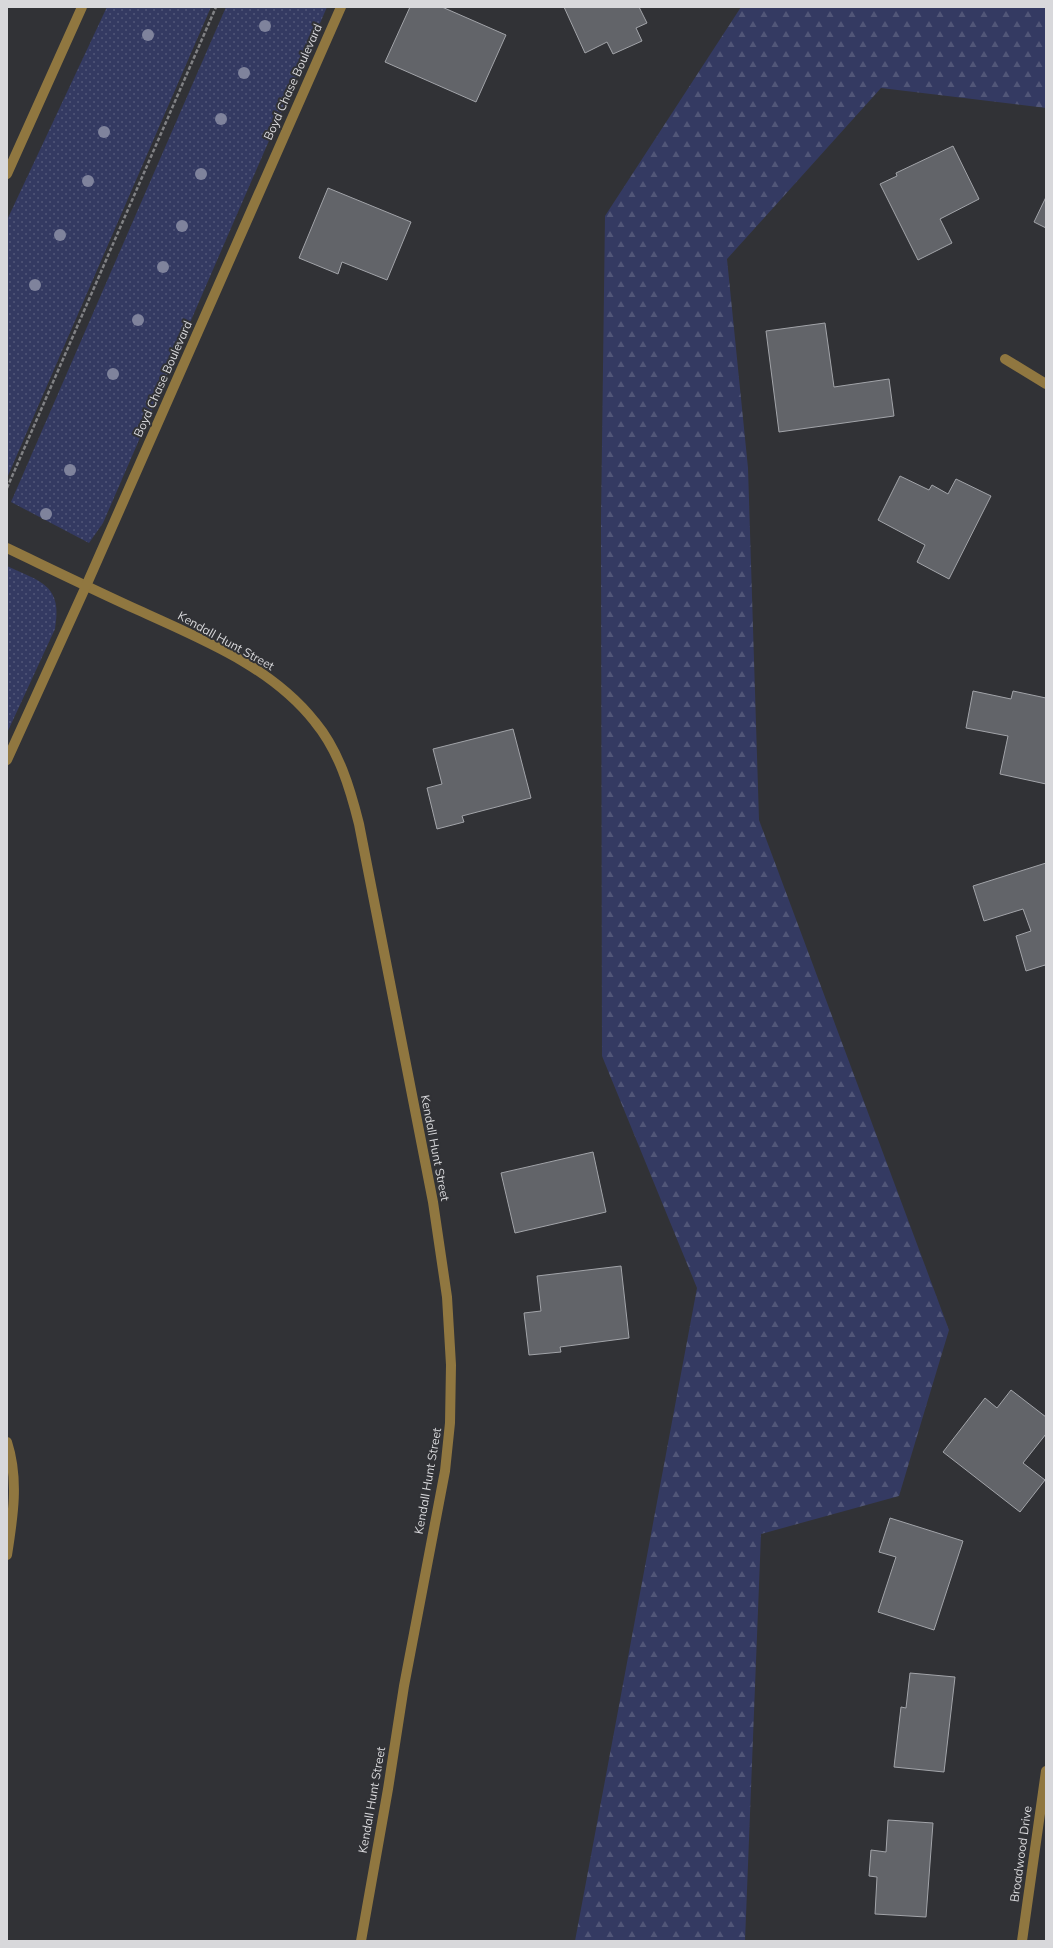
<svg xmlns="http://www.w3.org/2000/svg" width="1053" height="1948" viewBox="0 0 1053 1948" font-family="Mulish,sans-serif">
<defs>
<pattern id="grass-dots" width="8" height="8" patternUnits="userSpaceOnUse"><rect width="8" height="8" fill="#343a62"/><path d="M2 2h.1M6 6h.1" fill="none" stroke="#515678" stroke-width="1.8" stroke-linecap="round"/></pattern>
<pattern id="forest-firs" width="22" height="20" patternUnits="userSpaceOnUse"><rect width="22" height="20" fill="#343a62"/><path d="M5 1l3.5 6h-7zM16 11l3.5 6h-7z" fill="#515678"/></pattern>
</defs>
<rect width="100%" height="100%" fill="#313236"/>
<g fill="url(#grass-dots)">
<polygon points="107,7 211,7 7,478 7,220"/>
<polygon points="226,7 327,7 103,523 89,543 11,502"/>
<path d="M7,566C41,582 63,585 55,629L7,733Z"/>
</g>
<polygon fill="url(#forest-firs)" points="741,7 1046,7 1046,108 881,88 727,259 748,468 759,820 949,1330 899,1496 761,1534 745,1941 575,1941 697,1288 602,1056 601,520 605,216"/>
<g fill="#626469" stroke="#a2a4a9">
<polygon points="410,7 442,7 506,35 476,102 385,62"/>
<polygon points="564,7 639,7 647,23 636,28 642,41 613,54 607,42 585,53"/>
<polygon points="953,146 979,199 940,219 952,243 918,260 880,184 897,176 896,173"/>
<polygon points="328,188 411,222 387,280 342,262 338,274 299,258"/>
<polygon points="1046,197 1046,228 1034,222"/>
<polygon points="825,323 834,387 889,379 894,416 779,432 766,331"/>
<polygon points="900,476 929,490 932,485 948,494 956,479 991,496 949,579 917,562 925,545 878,520"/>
<polygon points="973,691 1011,699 1013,691 1046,698 1046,784 1000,774 1008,736 966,728"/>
<polygon points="513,729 531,798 462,816 464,822 437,829 427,788 442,784 433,749"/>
<polygon points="1046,863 1046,968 1045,965 1026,971 1016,936 1031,931 1023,909 984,921 973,886"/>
<polygon points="593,1152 606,1212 515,1233 501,1173"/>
<polygon points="621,1266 629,1338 560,1347 561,1352 529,1355 524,1313 541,1311 537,1276"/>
<polygon points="1011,1390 1046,1417 1046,1434 1023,1463 1045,1480 1020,1512 943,1452 985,1398 997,1408"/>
<polygon points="890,1518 963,1541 934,1630 878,1612 896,1557 879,1552"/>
<polygon points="910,1673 955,1677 944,1772 894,1767 901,1707 906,1708"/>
<polygon points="888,1820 933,1823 926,1917 875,1914 877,1877 869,1876 871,1850 886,1852"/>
</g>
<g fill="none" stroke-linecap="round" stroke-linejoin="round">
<polyline stroke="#808184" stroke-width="2.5" stroke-dasharray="4 2" stroke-linecap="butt" points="7,488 216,7"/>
<g stroke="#907740" stroke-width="10">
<polyline points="7,174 82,7"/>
<polyline points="1005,359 1046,384"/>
<path d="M7,548C51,569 94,590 138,610C201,639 271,666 315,722C339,751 350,788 359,824L433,1202L447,1297L451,1365L450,1423L445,1471L404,1686L388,1789L361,1941"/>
<polyline points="7,760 86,586 341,7"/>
<path d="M7,1442C19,1479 13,1517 7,1555"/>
<polyline points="1022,1941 1046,1771"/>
</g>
</g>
<g fill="#7f839c">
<circle cx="265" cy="26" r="6"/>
<circle cx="148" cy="35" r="6"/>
<circle cx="244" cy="73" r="6"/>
<circle cx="221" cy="119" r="6"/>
<circle cx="104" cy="132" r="6"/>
<circle cx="201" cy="174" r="6"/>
<circle cx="88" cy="181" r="6"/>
<circle cx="182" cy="226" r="6"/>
<circle cx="60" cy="235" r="6"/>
<circle cx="163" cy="267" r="6"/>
<circle cx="35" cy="285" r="6"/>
<circle cx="138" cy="320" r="6"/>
<circle cx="113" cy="374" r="6"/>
<circle cx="70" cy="470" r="6"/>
<circle cx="46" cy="514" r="6"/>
</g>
<g text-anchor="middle" stroke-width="4" stroke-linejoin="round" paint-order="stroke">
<g font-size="12" fill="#d8d8db" stroke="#313236">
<text transform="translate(293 82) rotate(-66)" y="4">Boyd Chase Boulevard</text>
<text transform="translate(163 379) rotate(-66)" y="4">Boyd Chase Boulevard</text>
<text transform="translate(226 641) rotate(29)" y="4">Kendall Hunt Street</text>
<text transform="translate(435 1148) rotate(79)" y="4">Kendall Hunt Street</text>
<text transform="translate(428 1481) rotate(-80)" y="4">Kendall Hunt Street</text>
<text transform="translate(372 1800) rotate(-80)" y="4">Kendall Hunt Street</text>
<text transform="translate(1021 1854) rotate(-82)" y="4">Broadwood Drive</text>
</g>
</g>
<rect width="1053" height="1948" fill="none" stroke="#d8d8db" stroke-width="16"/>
</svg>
